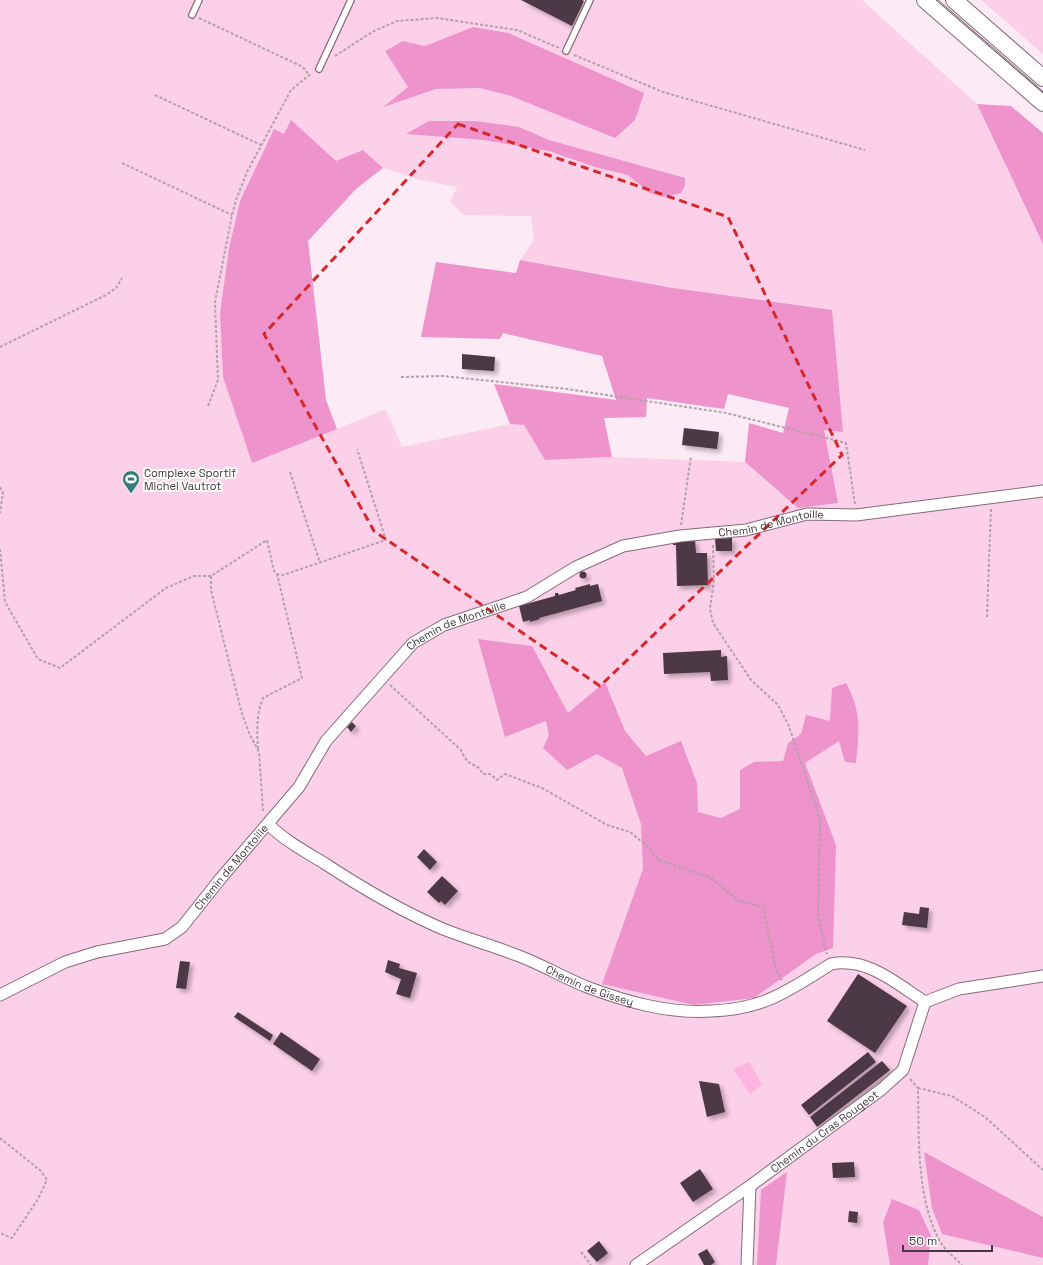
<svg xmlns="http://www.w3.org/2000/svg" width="1043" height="1265" viewBox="0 0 1043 1265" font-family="'Space Grotesk',sans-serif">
<defs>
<filter id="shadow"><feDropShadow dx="3.5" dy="3.5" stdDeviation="2" flood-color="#0004"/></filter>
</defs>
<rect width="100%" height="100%" fill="#fceaf4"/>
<g fill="#fdd0ea" fill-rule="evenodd">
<path d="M0,0H862L977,104L1043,244V1265H0ZM473,27L511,96L480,88L436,89L384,106L408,87L403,41L425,46ZM291,121L336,162L363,150L383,168L421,180L457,187L450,202L464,215L531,216L534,240L520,260L673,288L843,432L824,430L798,508L745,462L612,457L545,460L524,425L510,424L402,447L386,409L252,463L223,377L220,313L229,248L240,201L274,129L284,134Z"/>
<polygon points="981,0 1043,0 1043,54"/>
</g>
<g fill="#ee93cc">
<polygon points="473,27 508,33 644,93 635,120 615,138 511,96 480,88 436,89 383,107 408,87 385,51 403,41 425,46"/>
<polygon points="977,104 1011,106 1043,133 1043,244"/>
<polygon points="291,120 336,161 363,150 383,168 356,189 308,241 326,400 337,429 252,463 223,377 220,313 229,248 240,201 274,129 284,134"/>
<polygon points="429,121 475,121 519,127 549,140 685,178 685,185 681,193 663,197 650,193 628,175 595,167 549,151 484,140 406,134"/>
<polygon points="520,260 673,288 832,310 843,432 824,430 838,503 798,508 745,462 749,423 783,433 789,408 728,394 724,409 647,398 646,417 604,418 612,457 545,460 524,425 510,424 494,384 616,400 602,356 503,333 500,339 421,337 436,262 516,273"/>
<path d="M478,639L532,646L568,713L605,682L625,731L646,756L681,741L697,783L698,812L721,818L740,809V770L754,762L783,761L788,743L801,734L806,715L830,721L832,688L846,683C862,713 859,730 856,763L845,762L839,741L805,763L836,845L833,948L816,954L754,998L694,1005L602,984L643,869L641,824L622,768L597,754L567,770L543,748L549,735L546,721L505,737Z"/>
<polygon points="924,1152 1043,1217 1043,1258 942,1234 932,1208"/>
<polygon points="787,1172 776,1265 757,1265 761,1190"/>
<polygon points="892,1199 919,1210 931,1236 928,1265 890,1265 883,1222"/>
</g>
<polygon fill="#ffb4e2" points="749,1062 762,1084 750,1094 733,1069"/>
<g fill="#4d3744" filter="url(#shadow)">
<polygon points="521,0 582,0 584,1 572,26"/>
<polygon points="462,354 495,357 494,371 462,369"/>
<polygon points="684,428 719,432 717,449 682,445"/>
<polygon points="732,538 732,551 716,551 715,539"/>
<polygon points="695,540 696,553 707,553 708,585 677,586 676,545 673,545 673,541"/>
<circle cx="583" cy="575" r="3.5"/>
<polygon points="590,584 590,586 598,584 602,601 539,618 540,619 530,622 530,620 523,622 519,606 555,596 555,593 558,593 559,595 576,590 575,588"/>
<polygon points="721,650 721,657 727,656 728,680 711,681 710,672 664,674 663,653"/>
<polygon points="352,722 356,726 351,732 347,727"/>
<polygon points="424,849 437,862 430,870 417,857"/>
<polygon points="442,876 458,891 445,905 441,901 439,903 427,892"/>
<polygon points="920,907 929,908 927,928 902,925 904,912 919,914"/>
<polygon points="388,960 400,964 399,968 417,973 410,998 396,994 401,979 385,972"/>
<polygon points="180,961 190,962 186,989 176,988"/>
<polygon points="858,974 907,1006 875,1053 827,1021"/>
<polygon points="238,1012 273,1035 270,1041 234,1017"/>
<polygon points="281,1032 320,1059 312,1071 273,1044"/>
<polygon points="868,1052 876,1062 809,1115 801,1105"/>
<polygon points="882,1061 890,1070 817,1127 810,1117"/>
<polygon points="699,1081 719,1084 725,1112 707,1117"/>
<polygon points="854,1162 855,1177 833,1178 832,1163"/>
<polygon points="700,1169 713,1189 693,1202 680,1183"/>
<polygon points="849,1211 858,1212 857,1223 848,1222"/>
<polygon points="599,1241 608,1253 597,1262 587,1251"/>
<polygon points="707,1249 715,1262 711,1265 704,1265 698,1254"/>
</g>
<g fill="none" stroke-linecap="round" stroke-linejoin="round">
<g stroke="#846a79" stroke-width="8">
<g id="service">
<polyline points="192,15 199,0"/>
<polyline points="566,51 590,0"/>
<polyline points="319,69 351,0"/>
</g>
</g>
<g stroke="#846a79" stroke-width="13">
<g id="minor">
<path id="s1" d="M268,824C284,840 304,851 324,863C362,888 401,911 443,929C468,939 494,946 519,956C543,965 564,978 587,987C627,1002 669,1014 712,1011C764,1009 788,991 831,964C867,957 896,983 925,1002"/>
<path id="s2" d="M0,995L65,962L97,952L165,939L182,927L221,878L299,787L326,741L413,643L444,625L527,597L576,567L623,546L680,536L746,530L807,514L856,515L1043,491"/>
<polyline points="925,1002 959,989 1043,976"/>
<path id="s3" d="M636,1265L750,1186L882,1089L903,1070L925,1002"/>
<polyline points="747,1265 750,1186"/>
</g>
</g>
<g stroke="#846a79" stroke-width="18">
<g id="secondary">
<polyline points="925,0 1043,103"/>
<polyline points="954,0 1043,78"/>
</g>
</g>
<g stroke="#b0a1aa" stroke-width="2" stroke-dasharray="3 2" stroke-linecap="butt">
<polyline points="199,18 303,67 309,75"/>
<polyline points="574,55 663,92 865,150"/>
<polyline points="335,56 372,32 397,21 437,18 517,30 559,48"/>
<polyline points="155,95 261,145"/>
<polyline points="122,163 232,215"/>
<polyline points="0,347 106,295 116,288 122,278"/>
<polyline points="401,377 443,376 567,389 726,413 846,443 855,504"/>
<polyline points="208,406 218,380 215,302 232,215 236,200 247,172 291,90 312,73"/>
<polyline points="290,472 320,563"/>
<polyline points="0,487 3,493 0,513"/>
<polyline points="681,525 691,456"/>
<polyline points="713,545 714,580 710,609 713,623 751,680 778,705 788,724 820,818 818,916 827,954"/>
<polyline points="0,549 5,602 38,659 60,668 166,588 194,576 211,576 267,540 274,571 277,574 283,575 386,540 357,449"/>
<polyline points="211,576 211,590 242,714 250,735 259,752 263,811"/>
<polyline points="987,617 991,508"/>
<path d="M390,685L461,750C467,763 468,762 479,768L483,774H490L497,780L505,774L542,788L607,825L630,832L647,846L659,860L711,878L739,901L763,907L776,970L782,980"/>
<path d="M258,749C257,732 256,715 263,698L302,678L277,574"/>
<path d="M910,1079L918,1088C919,1135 916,1201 941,1243C946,1251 955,1258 962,1265"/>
<polyline points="918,1088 952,1096 985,1117 1043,1170"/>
<polyline points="0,1138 41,1171 47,1180 38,1199 12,1238 0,1233"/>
<polyline points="581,1252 591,1265"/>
</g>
<use href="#service" stroke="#fff" stroke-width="5.5"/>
<use href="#minor" stroke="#fff" stroke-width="11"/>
<use href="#secondary" stroke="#fff" stroke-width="16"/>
<polyline stroke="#63575e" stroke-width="1" points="936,0 1043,93"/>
</g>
<path fill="none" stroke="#d62828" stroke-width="3" stroke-dasharray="8 5" stroke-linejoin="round" d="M458,124L728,217L842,455L600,686L374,531L264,334Z"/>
<defs>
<g id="stadium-pin" transform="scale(0.9)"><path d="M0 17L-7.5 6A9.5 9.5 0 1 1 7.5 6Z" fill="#337c7a" stroke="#fdfdfd"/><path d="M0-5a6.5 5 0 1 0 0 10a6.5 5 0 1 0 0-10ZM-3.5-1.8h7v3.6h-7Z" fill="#fff"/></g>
</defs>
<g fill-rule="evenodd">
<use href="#stadium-pin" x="131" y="479"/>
</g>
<g text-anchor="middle" stroke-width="4" stroke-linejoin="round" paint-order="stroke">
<g font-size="11" fill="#443940" stroke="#fdfdfd" text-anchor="start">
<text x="144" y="477">Complexe Sportif<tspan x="144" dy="13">Michel Vautrot</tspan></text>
</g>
<g font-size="11" fill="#443940" stroke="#fdfdfd">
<text dy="4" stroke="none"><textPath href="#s2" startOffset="946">Chemin de Montoille</textPath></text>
<text dy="4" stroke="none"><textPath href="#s2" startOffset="610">Chemin de Montoille</textPath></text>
<text dy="4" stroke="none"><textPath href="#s2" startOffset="274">Chemin de Montoille</textPath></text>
<text dy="4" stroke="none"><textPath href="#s1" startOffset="362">Chemin de Gissey</textPath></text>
<text dy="4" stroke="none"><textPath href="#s3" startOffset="231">Chemin du Cras Rougeot</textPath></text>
</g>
</g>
<path d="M903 1245v6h89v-6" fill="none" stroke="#443940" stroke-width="2"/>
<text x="909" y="1245" font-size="12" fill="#443940" stroke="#fdfdfd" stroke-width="3" paint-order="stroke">50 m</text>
</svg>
